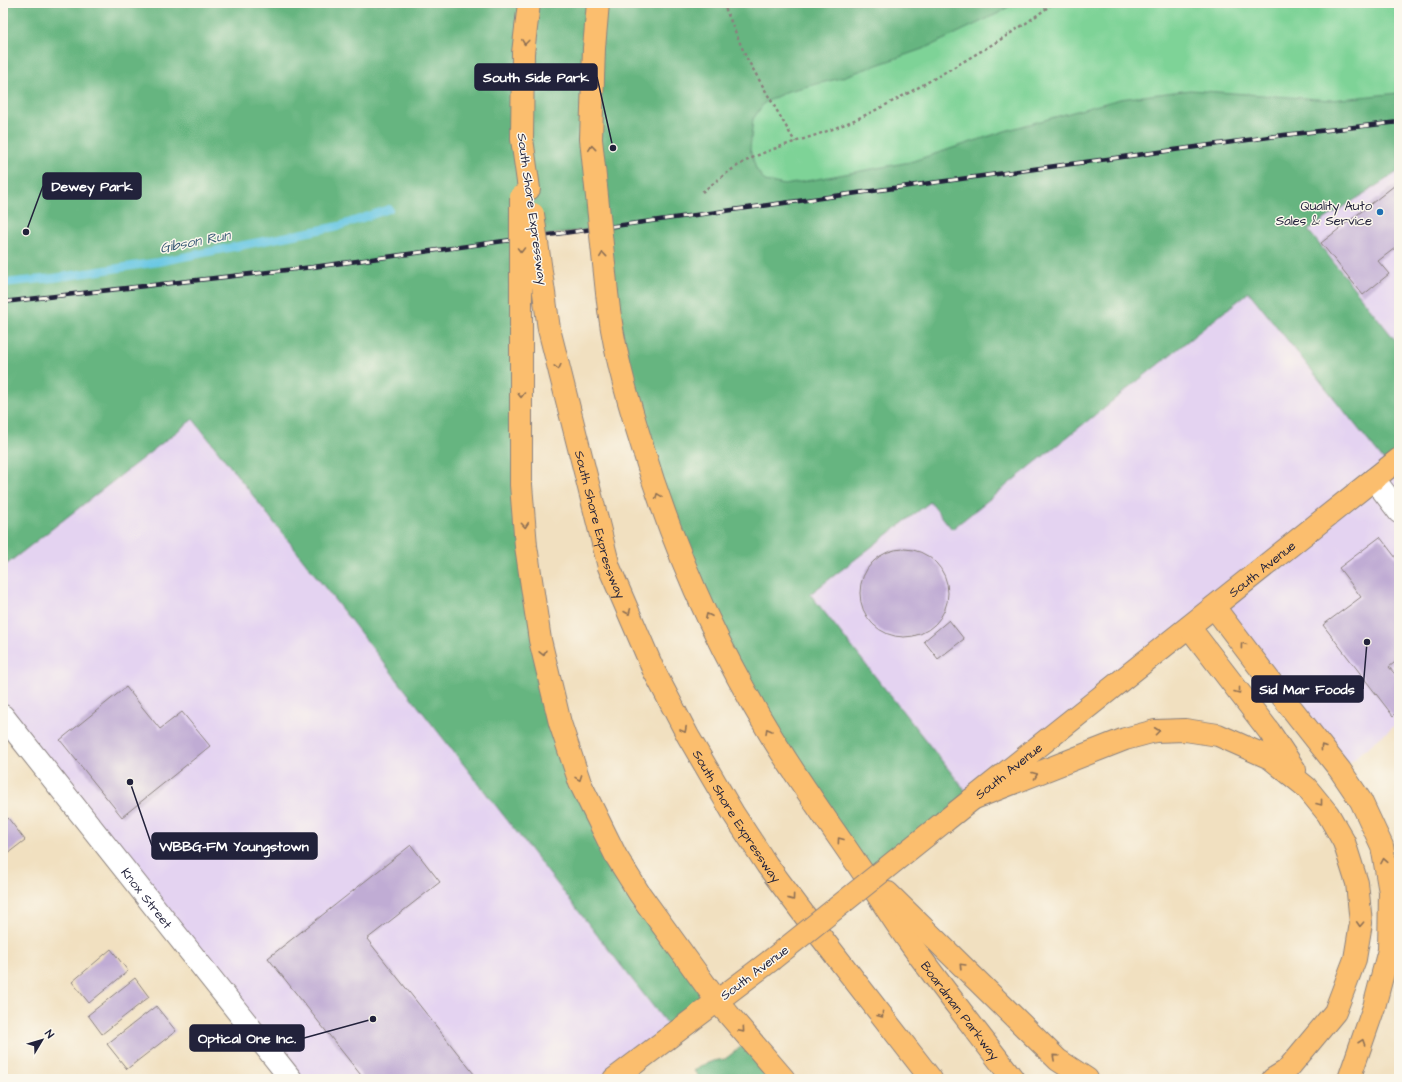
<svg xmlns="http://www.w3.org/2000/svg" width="1402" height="1082" viewBox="0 0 1402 1082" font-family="'Architects Daughter',sans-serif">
<rect width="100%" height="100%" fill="#fbf7ec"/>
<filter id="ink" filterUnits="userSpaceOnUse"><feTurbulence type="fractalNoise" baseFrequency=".025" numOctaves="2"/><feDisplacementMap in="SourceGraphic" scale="8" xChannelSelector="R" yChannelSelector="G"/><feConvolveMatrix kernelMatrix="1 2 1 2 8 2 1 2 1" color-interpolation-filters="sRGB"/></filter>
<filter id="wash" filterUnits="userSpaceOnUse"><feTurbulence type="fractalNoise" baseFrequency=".012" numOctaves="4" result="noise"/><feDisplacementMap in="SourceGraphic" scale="16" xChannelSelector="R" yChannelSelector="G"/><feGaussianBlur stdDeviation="0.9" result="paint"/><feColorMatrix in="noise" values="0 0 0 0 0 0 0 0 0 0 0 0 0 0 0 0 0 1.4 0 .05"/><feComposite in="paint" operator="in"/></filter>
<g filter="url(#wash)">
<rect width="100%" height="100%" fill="#f1e0c0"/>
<g fill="#e4d3f1">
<polygon points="1399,140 1399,722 1340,770 1214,607 972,799 810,594"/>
<polygon points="193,418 674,1033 614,1079 291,1079 3,716 3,567"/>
</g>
<polygon fill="#7ed397" stroke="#507a69" points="3,3 1399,3 1399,127 653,221"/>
<g fill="#66b580" stroke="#446c5e">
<polygon points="3,3 1013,3 1001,12 928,47 837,79 788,91 764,103 753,119 750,149 756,169 765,181 785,185 910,162 1008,130 1120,99 1190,90 1331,100 1399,93 1399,171 1308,230 1399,345 1399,459 1389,467 1249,292 952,529 930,502 810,594 972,799 875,876 769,733 653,482 601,228 519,239 526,546 580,783 717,1001 674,1033 193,419 3,567"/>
<polygon points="750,1040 784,1079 701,1079 694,1071 700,1066 713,1061 725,1059"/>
</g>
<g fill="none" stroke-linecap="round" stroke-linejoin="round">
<polyline stroke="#65c6e3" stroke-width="8" points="3,283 54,278 158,262 339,226 389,209"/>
</g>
<g id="blocks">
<g fill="#c0acd4">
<polygon points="1399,182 1399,245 1378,261 1389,274 1363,295 1321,243"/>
<polygon points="1380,537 1399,562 1399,659 1389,667 1399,679 1399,711 1393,716 1323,625 1361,597 1339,568"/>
<circle cx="904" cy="593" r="44"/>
<polygon points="949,620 964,639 938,659 924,641"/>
<polygon points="126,687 160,729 182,712 210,746 122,817 60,740"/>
<polygon points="8,818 25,840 3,857 3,822"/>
<polygon points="411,845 440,882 367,939 478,1079 364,1079 268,958"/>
<polygon points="111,949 128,971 89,1003 72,982"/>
<polygon points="135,978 149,997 102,1034 88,1015"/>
<polygon points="156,1006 176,1031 127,1069 107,1044"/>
</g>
</g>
</g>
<g filter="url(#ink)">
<use href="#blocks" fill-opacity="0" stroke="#8a817e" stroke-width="1"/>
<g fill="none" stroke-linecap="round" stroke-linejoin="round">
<g stroke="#8a817e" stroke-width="24">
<g id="minor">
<polyline points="1374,479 1399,512"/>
<path id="s1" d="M3,716L291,1079"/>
</g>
</g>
<g stroke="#8a817e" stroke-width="24">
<g id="major">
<path id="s2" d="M945,821L1399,459"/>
<polyline points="614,1079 770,961"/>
</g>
</g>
<g stroke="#8a817e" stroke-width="24">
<g id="highway">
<polyline points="596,187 591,139 594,48 598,3"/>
<polyline points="529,189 522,139 523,53 529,3"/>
<path id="s3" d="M607,293C612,344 626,394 641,442C671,543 715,643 770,734C796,777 826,819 855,861C874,888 890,916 910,943C943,989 979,1034 1013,1079"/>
<path id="s4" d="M549,329L609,567L653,669L688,736L733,813L767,865L814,928L931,1079"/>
<polyline points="521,342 521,485 526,546 540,640 560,723 580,783 616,856 639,893 717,1001 784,1079"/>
<polyline points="1214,607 1270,681 1340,770 1361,801 1382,846 1390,892 1389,950 1374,1007 1349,1079"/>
<polyline points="1189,627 1269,731 1295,770"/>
<polyline points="972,799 1125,739 1155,731 1185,730 1218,735 1270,758 1306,787 1328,814 1344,842 1357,883 1361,923 1355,959 1335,1012 1286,1071 1273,1079"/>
<polyline points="888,893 1058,1060 1087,1079"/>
</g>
</g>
<g stroke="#8a817e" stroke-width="2.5" stroke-dasharray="3 3" stroke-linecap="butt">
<polyline points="723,3 746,57 795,142"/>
<path d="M702,192C718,180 734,166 752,158C779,145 808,139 835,128C879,111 921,86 961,63C993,44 1025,26 1053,3"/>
</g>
<use href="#minor" stroke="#fff" stroke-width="22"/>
<use href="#major" stroke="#fbbe6e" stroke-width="22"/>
<use href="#highway" stroke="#fbbe6e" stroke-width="22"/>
<g stroke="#22223b" stroke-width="4.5">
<polyline id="rail" points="3,302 313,267 1284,135 1399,122"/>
</g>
<use href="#rail" stroke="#fbf7ec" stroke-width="3" stroke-dasharray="9" stroke-linecap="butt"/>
<g stroke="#8a817e" stroke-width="24" stroke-linecap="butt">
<polyline id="major-bridge" points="770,961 945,821"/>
</g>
<g stroke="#8a817e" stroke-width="24" stroke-linecap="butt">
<g id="highway-bridge">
<polyline points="596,187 607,293"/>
<polyline points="533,214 549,329"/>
<polyline points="521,342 521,197"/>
</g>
</g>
<use href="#major-bridge" stroke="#fbbe6e" stroke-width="22"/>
<use href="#highway-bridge" stroke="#fbbe6e" stroke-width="22"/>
</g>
<defs><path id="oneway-chevron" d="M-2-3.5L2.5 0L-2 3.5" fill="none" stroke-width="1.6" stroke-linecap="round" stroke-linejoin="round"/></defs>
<g stroke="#8e7054">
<use href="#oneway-chevron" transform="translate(525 42) rotate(97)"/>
<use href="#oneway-chevron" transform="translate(592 148) rotate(-96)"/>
<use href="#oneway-chevron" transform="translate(521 250) rotate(90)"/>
<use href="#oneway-chevron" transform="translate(603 255) rotate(-96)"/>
<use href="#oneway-chevron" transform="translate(558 367) rotate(76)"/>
<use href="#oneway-chevron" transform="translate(521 395) rotate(90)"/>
<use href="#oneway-chevron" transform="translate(658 496) rotate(-111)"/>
<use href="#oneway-chevron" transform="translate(525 525) rotate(85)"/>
<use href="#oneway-chevron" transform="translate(628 612) rotate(67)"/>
<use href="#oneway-chevron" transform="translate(708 616) rotate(-115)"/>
<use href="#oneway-chevron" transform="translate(1243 645) rotate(-127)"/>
<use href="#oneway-chevron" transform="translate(543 653) rotate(77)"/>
<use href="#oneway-chevron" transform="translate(1238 691) rotate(52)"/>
<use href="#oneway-chevron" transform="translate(684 730) rotate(62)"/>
<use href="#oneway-chevron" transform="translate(768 731) rotate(-120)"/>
<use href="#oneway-chevron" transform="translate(1157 731) rotate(-7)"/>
<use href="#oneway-chevron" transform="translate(1323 747) rotate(-128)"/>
<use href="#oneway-chevron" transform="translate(1035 775) rotate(-21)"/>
<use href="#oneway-chevron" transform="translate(579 778) rotate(70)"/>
<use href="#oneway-chevron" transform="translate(1320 803) rotate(52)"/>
<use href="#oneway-chevron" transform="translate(840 840) rotate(-126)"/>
<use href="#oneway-chevron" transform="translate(1384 861) rotate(-100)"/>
<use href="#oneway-chevron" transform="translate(792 898) rotate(54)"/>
<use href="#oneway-chevron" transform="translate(1360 924) rotate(93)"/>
<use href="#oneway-chevron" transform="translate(962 966) rotate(-135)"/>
<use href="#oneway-chevron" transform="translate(881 1015) rotate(52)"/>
<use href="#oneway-chevron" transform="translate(742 1030) rotate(49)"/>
<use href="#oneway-chevron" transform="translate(1362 1042) rotate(-71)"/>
<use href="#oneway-chevron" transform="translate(1055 1057) rotate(-138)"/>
</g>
</g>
<circle fill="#1f6fb2" stroke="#fbf7ec" stroke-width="1.5" cx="1380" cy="212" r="4"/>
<g text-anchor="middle" stroke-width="3" stroke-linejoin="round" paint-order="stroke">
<g font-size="13" fill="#22223b" stroke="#fbf7ec" text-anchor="end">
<text x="1372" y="210">Quality Auto<tspan x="1372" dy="15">Sales &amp; Service</tspan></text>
</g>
<g font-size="13" fill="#22223b" stroke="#fbf7ec">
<text transform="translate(533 209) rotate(82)" y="5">South Shore Expressway</text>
<text dy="5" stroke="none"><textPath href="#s4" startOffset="202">South Shore Expressway</textPath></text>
<text dy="5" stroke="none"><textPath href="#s2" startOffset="405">South Avenue</textPath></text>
<text dy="5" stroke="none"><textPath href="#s2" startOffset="81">South Avenue</textPath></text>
<text dy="5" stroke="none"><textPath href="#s4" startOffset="526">South Shore Expressway</textPath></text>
<text dy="5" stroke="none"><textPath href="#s1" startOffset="232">Knox Street</textPath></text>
<text transform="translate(754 972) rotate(-37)" y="5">South Avenue</text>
<text dy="5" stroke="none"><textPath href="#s3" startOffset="809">Boardman Parkway</textPath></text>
</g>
<g font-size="14" font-style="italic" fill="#395b76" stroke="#fbf7ec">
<text transform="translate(195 241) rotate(-11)" y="5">Gibson Run</text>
</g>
</g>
<path fill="none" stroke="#22223b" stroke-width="1.5" d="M613 148L597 77M26 232L43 186M1367 642L1363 689M130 782L152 846M373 1019L304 1038"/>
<g fill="#22223b" stroke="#fbf7ec" stroke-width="1.5">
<circle cx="613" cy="148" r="4"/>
<circle cx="26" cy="232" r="4"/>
<circle cx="1367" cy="642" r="4"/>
<circle cx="130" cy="782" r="4"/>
<circle cx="373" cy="1019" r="4"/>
</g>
<g fill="#22223b" stroke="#22223b" stroke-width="1.5">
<rect x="475" y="64" width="122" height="26" rx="4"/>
<rect x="43" y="173" width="98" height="26" rx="4"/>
<rect x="1252" y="676" width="111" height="26" rx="4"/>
<rect x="152" y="833" width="165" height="26" rx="4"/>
<rect x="190" y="1025" width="114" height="26" rx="4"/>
</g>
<g font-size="14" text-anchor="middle" font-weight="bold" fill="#fff">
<text x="536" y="82">South Side Park</text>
<text x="92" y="191">Dewey Park</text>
<text x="1307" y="694">Sid Mar Foods</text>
<text x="234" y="851">WBBG-FM Youngstown</text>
<text x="247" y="1043">Optical One Inc.</text>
</g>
<rect width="1402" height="1082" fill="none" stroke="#fbf7ec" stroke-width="16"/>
<g transform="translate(42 1040) rotate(52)" stroke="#fbf7ec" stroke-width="3" paint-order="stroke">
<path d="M0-3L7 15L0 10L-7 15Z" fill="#22223b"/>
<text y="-6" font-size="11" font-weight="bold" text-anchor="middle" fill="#22223b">N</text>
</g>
</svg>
